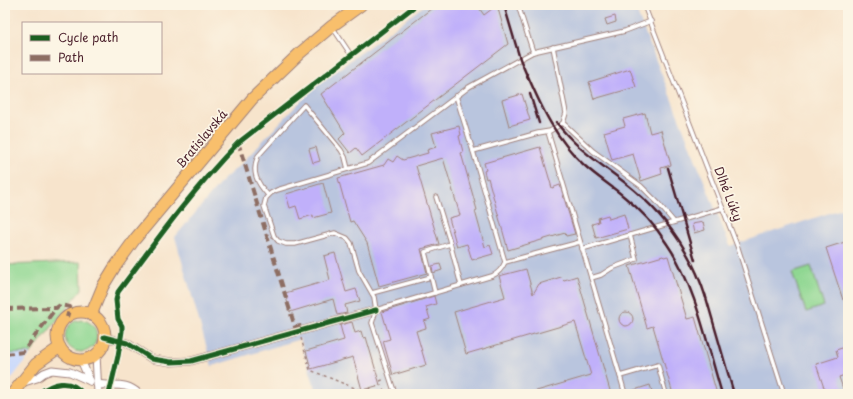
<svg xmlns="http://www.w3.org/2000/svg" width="853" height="399" viewBox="0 0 853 399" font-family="'Playpen Sans',sans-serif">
<rect width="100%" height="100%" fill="#fcf5e5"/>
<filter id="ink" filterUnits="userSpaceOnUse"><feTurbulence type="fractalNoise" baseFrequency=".025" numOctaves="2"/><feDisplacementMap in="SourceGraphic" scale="8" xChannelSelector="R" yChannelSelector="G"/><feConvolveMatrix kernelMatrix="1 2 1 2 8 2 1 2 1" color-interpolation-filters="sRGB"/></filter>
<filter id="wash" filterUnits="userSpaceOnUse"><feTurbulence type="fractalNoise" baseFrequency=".012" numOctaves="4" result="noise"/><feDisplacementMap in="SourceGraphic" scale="16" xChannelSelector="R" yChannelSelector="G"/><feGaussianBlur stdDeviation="0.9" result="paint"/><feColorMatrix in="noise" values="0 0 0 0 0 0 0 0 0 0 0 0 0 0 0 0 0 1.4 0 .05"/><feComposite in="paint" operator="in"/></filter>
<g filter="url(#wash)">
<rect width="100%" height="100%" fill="#f7e4cc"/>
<polygon fill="#cddbfa" points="31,353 29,356 5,387 5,354"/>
<polygon fill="#b9c5de" points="425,5 634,5 730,246 848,207 848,394 317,394 300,339 212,366 175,237 223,180 240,165 312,89"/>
<g fill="#8fd792" stroke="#6c7b5e">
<polygon points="81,262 82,289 31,353 5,354 5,265"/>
<polygon points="811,266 824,306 806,312 792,272"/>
<circle cx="81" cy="336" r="16"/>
</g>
<g id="blocks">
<g fill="#c0b0fa">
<polygon points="436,5 477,5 484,15 497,5 508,44 362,156 356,148 350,153 339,139 345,133 321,94"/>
<polygon points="615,16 616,22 607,25 605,19"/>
<polygon points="630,69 636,87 594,99 589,82"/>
<polygon points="522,94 530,120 509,126 502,100"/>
<polygon points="645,113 650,133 661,130 671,165 661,168 662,174 641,181 633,154 612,160 604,132 625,126 623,119"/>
<polygon points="459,126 461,135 459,136 463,152 461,153 477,210 475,211 485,247 490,245 493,254 472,260 467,244 457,247 449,218 460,215 443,158 416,166 439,244 421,249 427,273 379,286 367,243 353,221 350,222 338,178 384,165 388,159 393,162 397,156 403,160 428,153 427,150 436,147 432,133"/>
<polygon points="316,147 320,161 313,163 309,149"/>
<polygon points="540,147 552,188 560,185 575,234 566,236 565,233 508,250 488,178 486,179 484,171 486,170 484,163"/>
<polygon points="323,183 331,213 313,218 313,215 300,219 296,206 290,208 286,194"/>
<polygon points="624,214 628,229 596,238 592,224 599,222 598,218 608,215 609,219"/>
<polygon points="703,222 705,230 694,233 692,224"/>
<polygon points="848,241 848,299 843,300 826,248"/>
<polygon points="335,253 346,292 356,289 360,301 345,305 347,313 337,315 333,299 290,312 285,293 330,280 324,256"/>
<polygon points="663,256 664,257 668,256 687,319 695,317 717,394 673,394 653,326 647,328 629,266"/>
<polygon points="440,264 442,270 433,273 432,266"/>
<polygon points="526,269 533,294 539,284 561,277 564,280 577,276 611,394 533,394 533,392 591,375 575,322 466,354 454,312 505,297 499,276"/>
<polygon points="434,296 436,304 426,307 430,319 424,321 426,328 416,331 426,365 393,375 383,341 390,339 382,312"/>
<circle cx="626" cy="319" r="7"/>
<polygon points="352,322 355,333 361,331 363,338 366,337 380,385 362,390 353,357 311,369 306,351 344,340 340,325"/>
<polygon points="848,346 848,374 839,377 845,394 826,394 816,364 838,357 836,350"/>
<polygon points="650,385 653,394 628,394 628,392"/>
</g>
</g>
</g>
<g filter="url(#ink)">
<use href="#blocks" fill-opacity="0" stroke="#a0827c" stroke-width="1"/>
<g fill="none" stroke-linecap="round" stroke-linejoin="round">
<g stroke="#a0827c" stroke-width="5.5">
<g id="lane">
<polyline points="518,5 533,52"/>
<polyline points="644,5 738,248 784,394"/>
<polyline points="333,28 351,55"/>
<polyline points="456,96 473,151 538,133 550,131 563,123 566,113 553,47"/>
<polyline points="563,123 593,151 641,186 658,203 674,222"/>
<polyline points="548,132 620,376"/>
<polyline points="473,151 505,262 580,242"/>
<path d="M268,195C257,183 251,172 258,156L304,105L341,150L345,157L348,169"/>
<polyline points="436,197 449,239 461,285"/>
<polyline points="582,249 723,208"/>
<polyline points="591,278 601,275 612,268 636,259 630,235"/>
<polyline points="372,293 431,277"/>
<polyline points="435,293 425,252 450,244"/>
<path d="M376,310L492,276C499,273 502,269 505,262"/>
<polyline points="395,394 372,323 376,310 374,297 359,271 351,243 347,238 335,233 295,244 286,244 278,241 274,236 264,206 266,198 271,193 277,190 368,163 469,87 533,52 625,31 651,21"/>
<polyline points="625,394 620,376 658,365 666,394"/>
</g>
</g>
<g stroke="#a0827c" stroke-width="9">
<g id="street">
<polyline points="104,337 127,343 152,359 171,362 191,361 376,310"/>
<polyline points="96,354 98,394"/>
<polyline points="81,360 90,381"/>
<polyline points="21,383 37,378 44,373 52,370 70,372 90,381"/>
<path d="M97,384C114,387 125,381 139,394"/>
</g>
</g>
<g stroke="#a0827c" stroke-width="13">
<g id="primary">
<circle cx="81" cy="336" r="24"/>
<polyline points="91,315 103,286 114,268 135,239 252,99 300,53 332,26 361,5"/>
<polyline points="12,394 36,364 60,347"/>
</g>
</g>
<g stroke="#a0827c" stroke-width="1.5" stroke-dasharray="3 3" stroke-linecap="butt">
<polyline points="301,338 310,370 362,391 382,385"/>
<polyline points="380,381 385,379"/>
<polyline points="383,390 388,393"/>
</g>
<use href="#lane" stroke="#fff" stroke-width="3.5"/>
<use href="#street" stroke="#fff" stroke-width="7"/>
<use href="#primary" stroke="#f8bf6c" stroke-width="11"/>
<g stroke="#4a1f2b" stroke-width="2.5">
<polyline points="504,5 520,59 528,78"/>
<path d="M527,74C542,109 556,139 584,165C596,176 610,185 622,195C640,209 655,225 667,244C696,286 707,345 722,394"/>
<polyline points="530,94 539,123"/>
<path d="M556,122C579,152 606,167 634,190C668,219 693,256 706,298"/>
<polyline points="668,168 695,260"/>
<polyline points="705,294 734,394"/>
</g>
<g stroke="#8d6e63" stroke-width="4" stroke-dasharray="8 4" stroke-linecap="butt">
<polyline points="238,142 295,327 302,326"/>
<polyline points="5,309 56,308 60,305 70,307 67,317"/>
<polyline points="5,354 23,352 56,308"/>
</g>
<g stroke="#fcf5e5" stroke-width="8">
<g id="cycleway">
<polyline points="104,337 127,343 152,359 171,362 191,361 376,310"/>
<path d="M38,394C52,383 70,377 83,394"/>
<path d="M109,394L118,356L122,331V326L118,319L116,300L118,292C156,241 194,188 238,143L416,5"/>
</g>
</g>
<use href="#cycleway" stroke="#1b5e20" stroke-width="5"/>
</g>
</g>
<g text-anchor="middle" stroke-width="3.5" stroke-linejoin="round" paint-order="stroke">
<g font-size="12" fill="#4a1f2b" stroke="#fcf5e5">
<text transform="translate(202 139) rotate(-50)" y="4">Bratislavská</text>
<text transform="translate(728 194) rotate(69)" y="4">Dlhé Lúky</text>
</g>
</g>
<rect width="853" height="399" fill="none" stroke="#fcf5e5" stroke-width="20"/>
<rect x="22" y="22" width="140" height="52" fill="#fcf5e5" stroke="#b59f9b"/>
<rect x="30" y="35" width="20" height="6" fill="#1b5e20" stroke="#b59f9b"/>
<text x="58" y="42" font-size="12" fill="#4a1f2b">Cycle path</text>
<rect x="30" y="55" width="20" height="6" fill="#8d6e63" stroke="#b59f9b"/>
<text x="58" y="62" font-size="12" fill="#4a1f2b">Path</text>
</svg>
